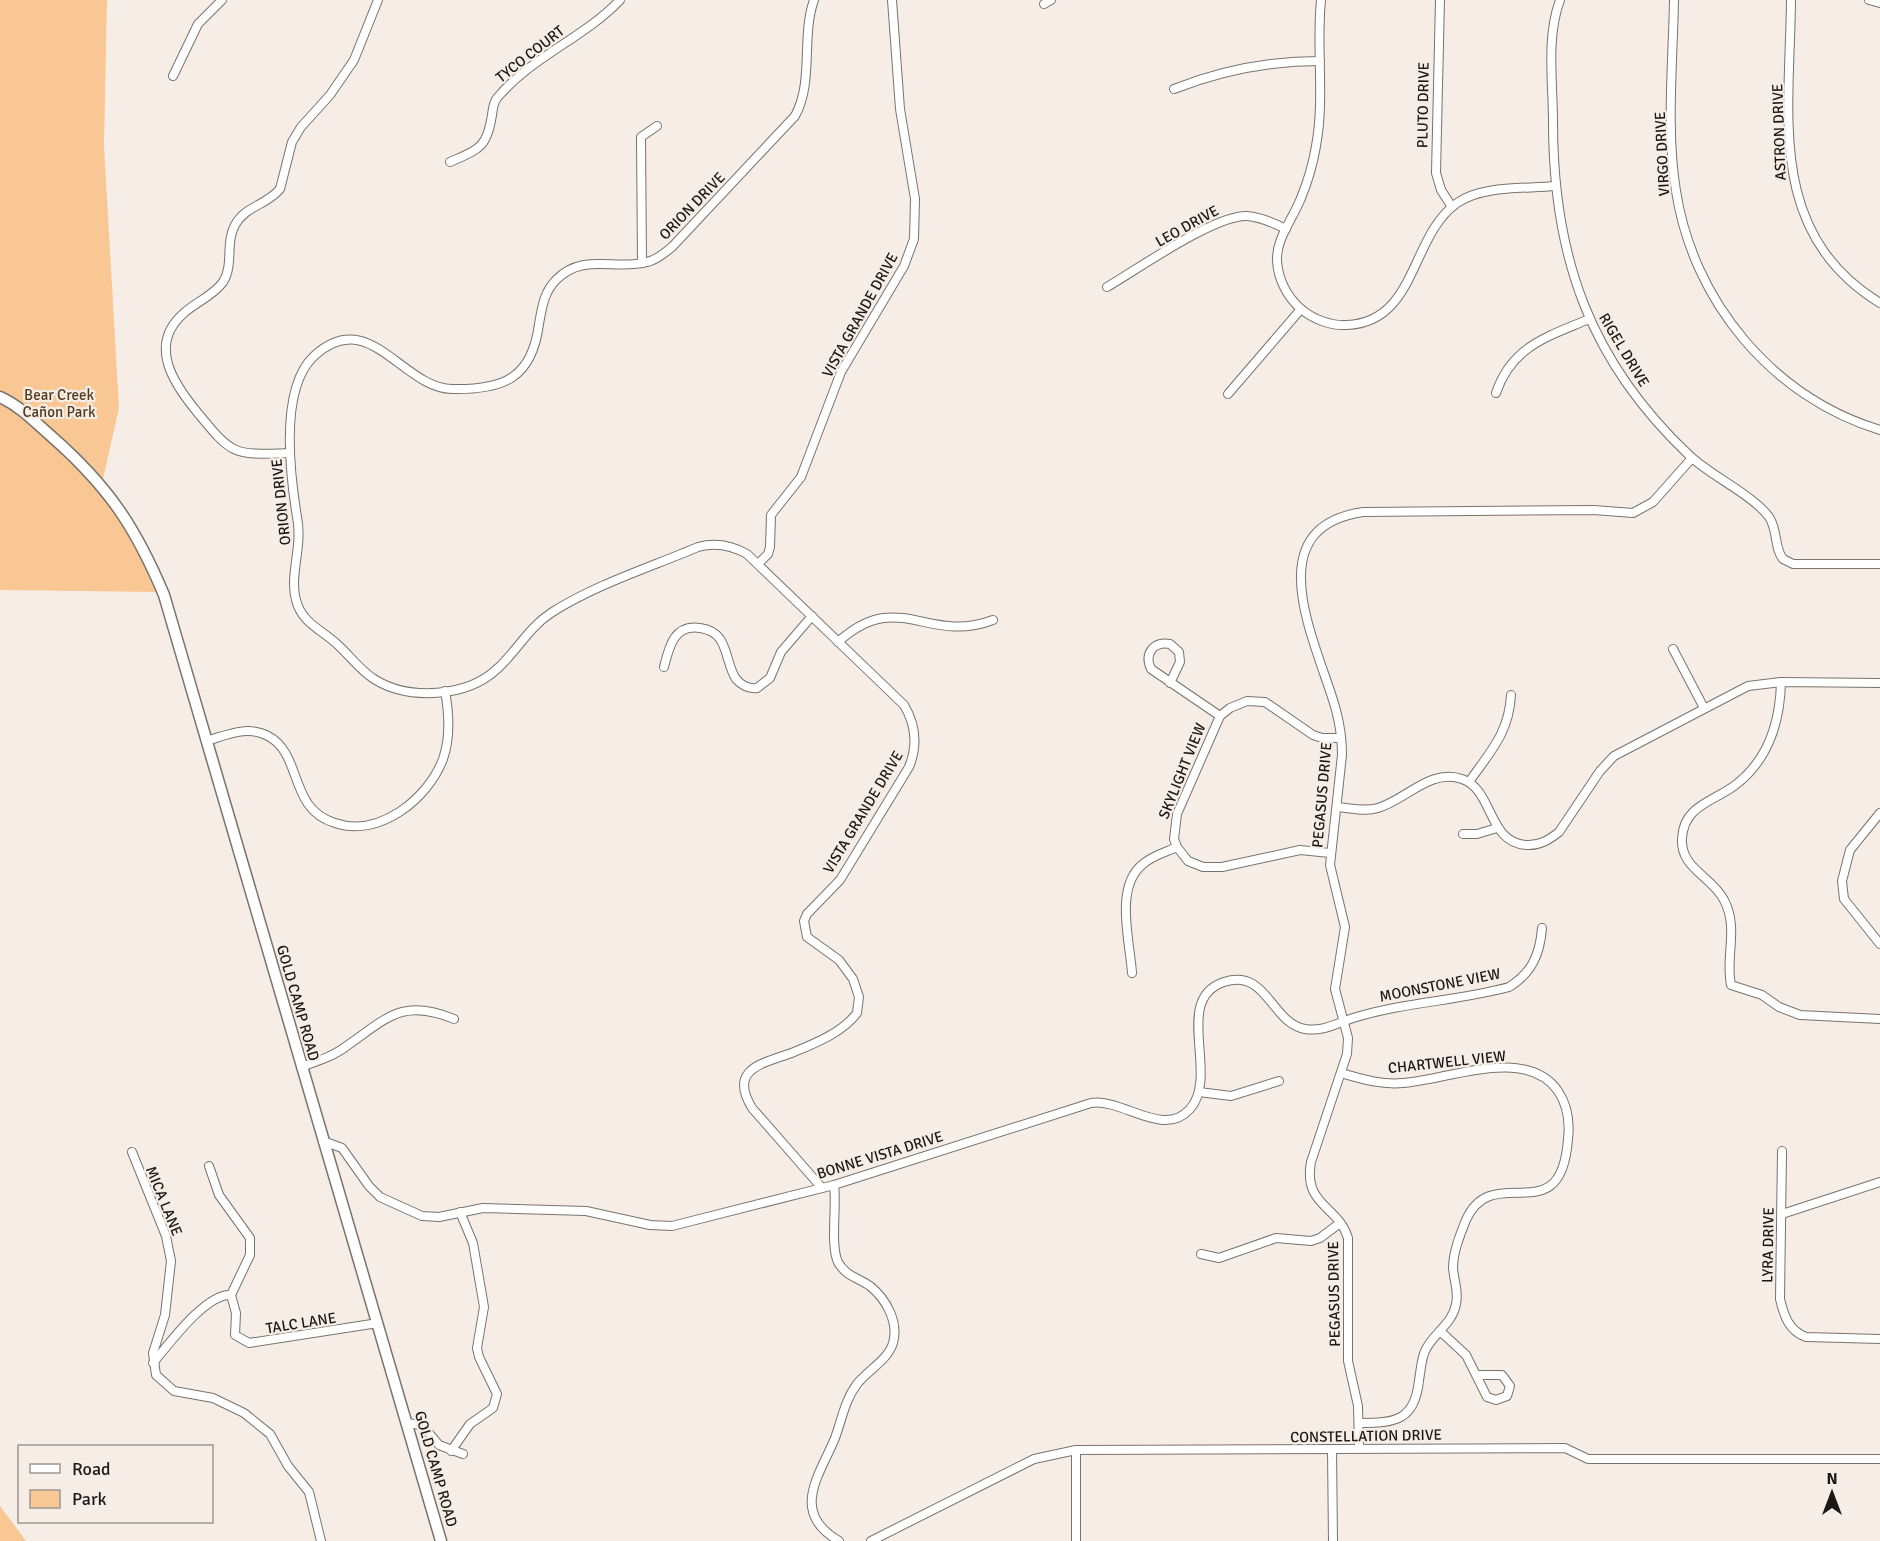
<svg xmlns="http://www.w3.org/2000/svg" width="1880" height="1541" viewBox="0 0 1880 1541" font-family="Signika,sans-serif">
<rect width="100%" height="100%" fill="#f6eee6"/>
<g fill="#f8c793">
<polygon points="0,0 107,0 104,146 119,408 103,479 97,485 129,530 158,592 0,590"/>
<polygon points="0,1506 26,1541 0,1541"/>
</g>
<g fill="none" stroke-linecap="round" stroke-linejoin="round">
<g stroke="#79736c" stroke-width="10">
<g id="minor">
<path d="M814,0C801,36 814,82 795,116L672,247C664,253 657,260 647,262C615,271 583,252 556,280C544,292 542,307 539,324C532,378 504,390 452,389C402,388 369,305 314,356C279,389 290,474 297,517C303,547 289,575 296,600C302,624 323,630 339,646C351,657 360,670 374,679C409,701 467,697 497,669C517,651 528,628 551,613C594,585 651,567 698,547C716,542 731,545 747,554L904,705C916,725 918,745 909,767L840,880L807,914L804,921L807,937L839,960L853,979L859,997L857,1013C843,1032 816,1043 794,1052C766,1063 727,1067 752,1108L822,1188"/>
<path d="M1321,0C1316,48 1325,98 1316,146C1313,164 1308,181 1301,198C1293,219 1276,238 1277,261C1278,279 1287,297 1301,309C1313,319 1330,326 1347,325C1417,322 1410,236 1457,203C1483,185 1525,189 1555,186"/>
<polyline points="1440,0 1436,173 1441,190 1452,207"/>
<path d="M1560,0C1546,37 1553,83 1553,122C1553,257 1590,362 1690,456C1711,476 1753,495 1769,517C1778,530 1774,548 1783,559L1793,564H1880"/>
<path d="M1674,0C1673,61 1666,130 1676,191C1693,301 1772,397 1880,430"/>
<path d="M1791,0C1790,115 1766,233 1880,303"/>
<polyline points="1869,0 1880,3"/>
<polyline points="1044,4 1051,0"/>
<polyline points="173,76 198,24 222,0"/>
<path d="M1174,89C1222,70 1268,61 1320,61"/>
<path d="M450,162C479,149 487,148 492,115C493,108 493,103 497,98C531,57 584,38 620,0"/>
<polyline points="642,263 641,137 657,126"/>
<path d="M1107,287C1138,269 1214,215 1247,216C1261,217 1274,223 1286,229"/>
<path d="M1496,393C1512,346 1547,337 1589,319"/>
<polyline points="1228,394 1301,309"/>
<path d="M289,453C233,455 233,456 197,412C174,384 147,345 184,313C196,302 213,296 223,282C234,265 225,243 235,225C245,206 267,205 280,189L292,142L301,127L330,95L354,60L378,0"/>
<polyline points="758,564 768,554 770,547 771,515 801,477 841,372 904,266 914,239 915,199 900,109 892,0"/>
<path d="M838,642C899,587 926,645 993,620"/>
<polyline points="1673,649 1704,708"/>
<path d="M664,667C669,647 674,624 700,628C708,629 715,632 720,639C728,651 728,667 736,679C741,685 749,689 757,688L770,678L781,652L812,616"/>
<path d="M1781,682C1780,723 1768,761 1734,786C1712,802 1684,806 1682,838C1680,869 1712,876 1724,900C1739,928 1725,956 1731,985L1762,995L1779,1007L1800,1015L1880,1019"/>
<path d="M1170,683L1180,662L1179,652L1170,644C1153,641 1144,654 1151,669L1220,716"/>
<path d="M206,741C227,735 248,725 268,736C303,754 288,809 335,823C379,838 428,799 443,759C451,737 449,713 445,691"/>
<path d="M1469,782C1490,752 1509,733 1511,695"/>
<path d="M1337,807C1350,808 1365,812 1378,808C1406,800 1430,768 1462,779C1494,790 1487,842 1526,845C1539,846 1549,840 1559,832L1600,771L1614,756L1748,686L1781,682L1880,683"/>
<polyline points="1880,813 1850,850 1842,881 1844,899 1880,944"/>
<polyline points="1463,834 1477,834 1497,828"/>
<polyline points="1330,853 1300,850 1222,867 1203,867 1188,861 1177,847 1174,839 1177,814 1220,716 1230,708 1247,701 1265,702 1313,735 1322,738 1341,738"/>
<path d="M1132,973C1130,941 1114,887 1143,864C1152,856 1166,852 1177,847"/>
<path d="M301,1067C318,1061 334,1056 348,1045C388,1017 403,998 454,1019"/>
<path d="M1341,1073C1362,1079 1381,1085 1403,1083C1448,1080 1526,1045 1558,1091C1568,1106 1570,1122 1568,1139C1561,1235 1493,1159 1466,1220C1460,1235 1453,1252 1453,1268C1454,1281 1459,1292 1456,1304C1453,1323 1434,1333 1426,1349C1421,1358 1421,1370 1419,1380C1415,1421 1395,1423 1359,1423"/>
<polyline points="1199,1092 1231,1096 1279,1081"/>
<path d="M323,1141L342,1148L369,1186L380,1197L422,1216L439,1217L483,1208L586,1211L650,1225L672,1226L834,1185L1091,1103C1123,1098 1163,1139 1190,1109C1220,1075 1172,999 1224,982C1267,968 1271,1023 1305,1029C1322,1032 1338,1023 1353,1018C1404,1002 1458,1001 1509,987C1532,973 1540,954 1542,928"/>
<path d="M1782,1151L1780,1299C1784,1316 1789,1331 1806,1337L1880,1339"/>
<polyline points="132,1152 166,1236 171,1261 165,1315 153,1353 156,1375 174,1391 213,1398 244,1413 270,1434 288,1466 309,1492 321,1541"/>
<polyline points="209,1166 219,1195 250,1238 250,1255 231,1295"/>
<path d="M834,1185C837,1206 830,1245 838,1262C845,1276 859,1278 870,1286C886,1299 899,1322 893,1343C888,1360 868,1370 857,1384C845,1400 842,1419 835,1438C820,1475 789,1512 839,1541"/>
<polyline points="1782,1214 1880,1182"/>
<polyline points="1201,1254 1219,1258 1276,1238 1311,1241 1320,1238 1340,1223"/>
<polyline points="231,1295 236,1313 235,1335 249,1343 378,1323"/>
<polyline points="1440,1331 1466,1355 1487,1397 1496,1400 1507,1396 1510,1386 1502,1375 1477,1375"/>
<path d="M153,1363C169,1344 206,1293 231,1295"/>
<polyline points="406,1423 422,1425 439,1445 463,1454"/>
<path d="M1359,1448L1358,1406L1348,1361V1238C1338,1205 1303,1206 1311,1162L1347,1054L1348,1038L1335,989L1345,927L1330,865L1342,755C1342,740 1340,725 1336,710C1318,645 1254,528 1363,512L1594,510L1633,513L1653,502L1692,458"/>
<polyline points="1332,1450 1333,1541"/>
<polyline points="451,1451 470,1424 493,1408 497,1394 479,1357 477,1348 484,1307 473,1243 460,1212"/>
<polyline points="871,1541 1034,1459 1076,1450 1565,1448 1588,1459 1880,1459"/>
<polyline points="1076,1541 1076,1450"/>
</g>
</g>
<g stroke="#79736c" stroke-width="13">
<path id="tertiary" d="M0,397C20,406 35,422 51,436C108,486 135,526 164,595L441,1541"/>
</g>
<use href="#minor" stroke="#fff" stroke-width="8"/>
<use href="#tertiary" stroke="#fff" stroke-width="10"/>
</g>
<g text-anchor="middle" stroke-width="4.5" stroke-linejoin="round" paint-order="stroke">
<g font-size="15" fill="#1b1815" stroke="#f6eee6">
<text transform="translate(530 54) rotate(-38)" y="5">TYCO COURT</text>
<text transform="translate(1423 105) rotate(-89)" y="5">PLUTO DRIVE</text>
<text transform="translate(1779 132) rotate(-92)" y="5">ASTRON DRIVE</text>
<text transform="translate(1662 154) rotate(-93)" y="5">VIRGO DRIVE</text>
<text transform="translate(692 206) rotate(-46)" y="5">ORION DRIVE</text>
<text transform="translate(1187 226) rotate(-29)" y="5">LEO DRIVE</text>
<text transform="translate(860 315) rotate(-61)" y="5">VISTA GRANDE DRIVE</text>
<text transform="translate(1624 350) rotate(59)" y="5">RIGEL DRIVE</text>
<text transform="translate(281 502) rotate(-96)" y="5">ORION DRIVE</text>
<text transform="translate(1182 771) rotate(-68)" y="5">SKYLIGHT VIEW</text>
<text transform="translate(1322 795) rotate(-85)" y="5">PEGASUS DRIVE</text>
<text transform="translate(863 812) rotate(-59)" y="5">VISTA GRANDE DRIVE</text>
<text transform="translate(1440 985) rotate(-11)" y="5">MOONSTONE VIEW</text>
<text transform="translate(298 1003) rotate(74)" y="5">GOLD CAMP ROAD</text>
<text transform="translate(1447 1062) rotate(-6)" y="5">CHARTWELL VIEW</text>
<text transform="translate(880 1155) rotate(-17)" y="5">BONNE VISTA DRIVE</text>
<text transform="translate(164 1201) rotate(68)" y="5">MICA LANE</text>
<text transform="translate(1768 1245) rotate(-89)" y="5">LYRA DRIVE</text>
<text transform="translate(1334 1294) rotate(-91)" y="5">PEGASUS DRIVE</text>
<text transform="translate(301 1323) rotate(-9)" y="5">TALC LANE</text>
<text transform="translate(1366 1436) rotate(-1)" y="5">CONSTELLATION DRIVE</text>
<text transform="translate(436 1469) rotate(74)" y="5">GOLD CAMP ROAD</text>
</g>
<g font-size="15" fill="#52391c" stroke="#f6eee6">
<text x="59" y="400">Bear Creek<tspan x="59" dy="17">Cañon Park</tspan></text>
</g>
</g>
<rect x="18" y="1445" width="195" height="78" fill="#f6eee6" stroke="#9e9892" stroke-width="1.5"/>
<rect x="30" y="1464" width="30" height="9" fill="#ffffff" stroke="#9e9892" stroke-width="1.5"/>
<text x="72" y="1475" font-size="18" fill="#1b1815">Road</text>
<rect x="30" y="1490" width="30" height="18" fill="#f8c793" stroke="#9e9892" stroke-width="1.5"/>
<text x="72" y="1505" font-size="18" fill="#1b1815">Park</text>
<g transform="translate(1832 1493)" stroke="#f6eee6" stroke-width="4.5" paint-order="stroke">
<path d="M0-4.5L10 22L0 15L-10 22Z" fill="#1b1815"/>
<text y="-9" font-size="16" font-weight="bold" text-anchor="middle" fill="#1b1815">N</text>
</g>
</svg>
